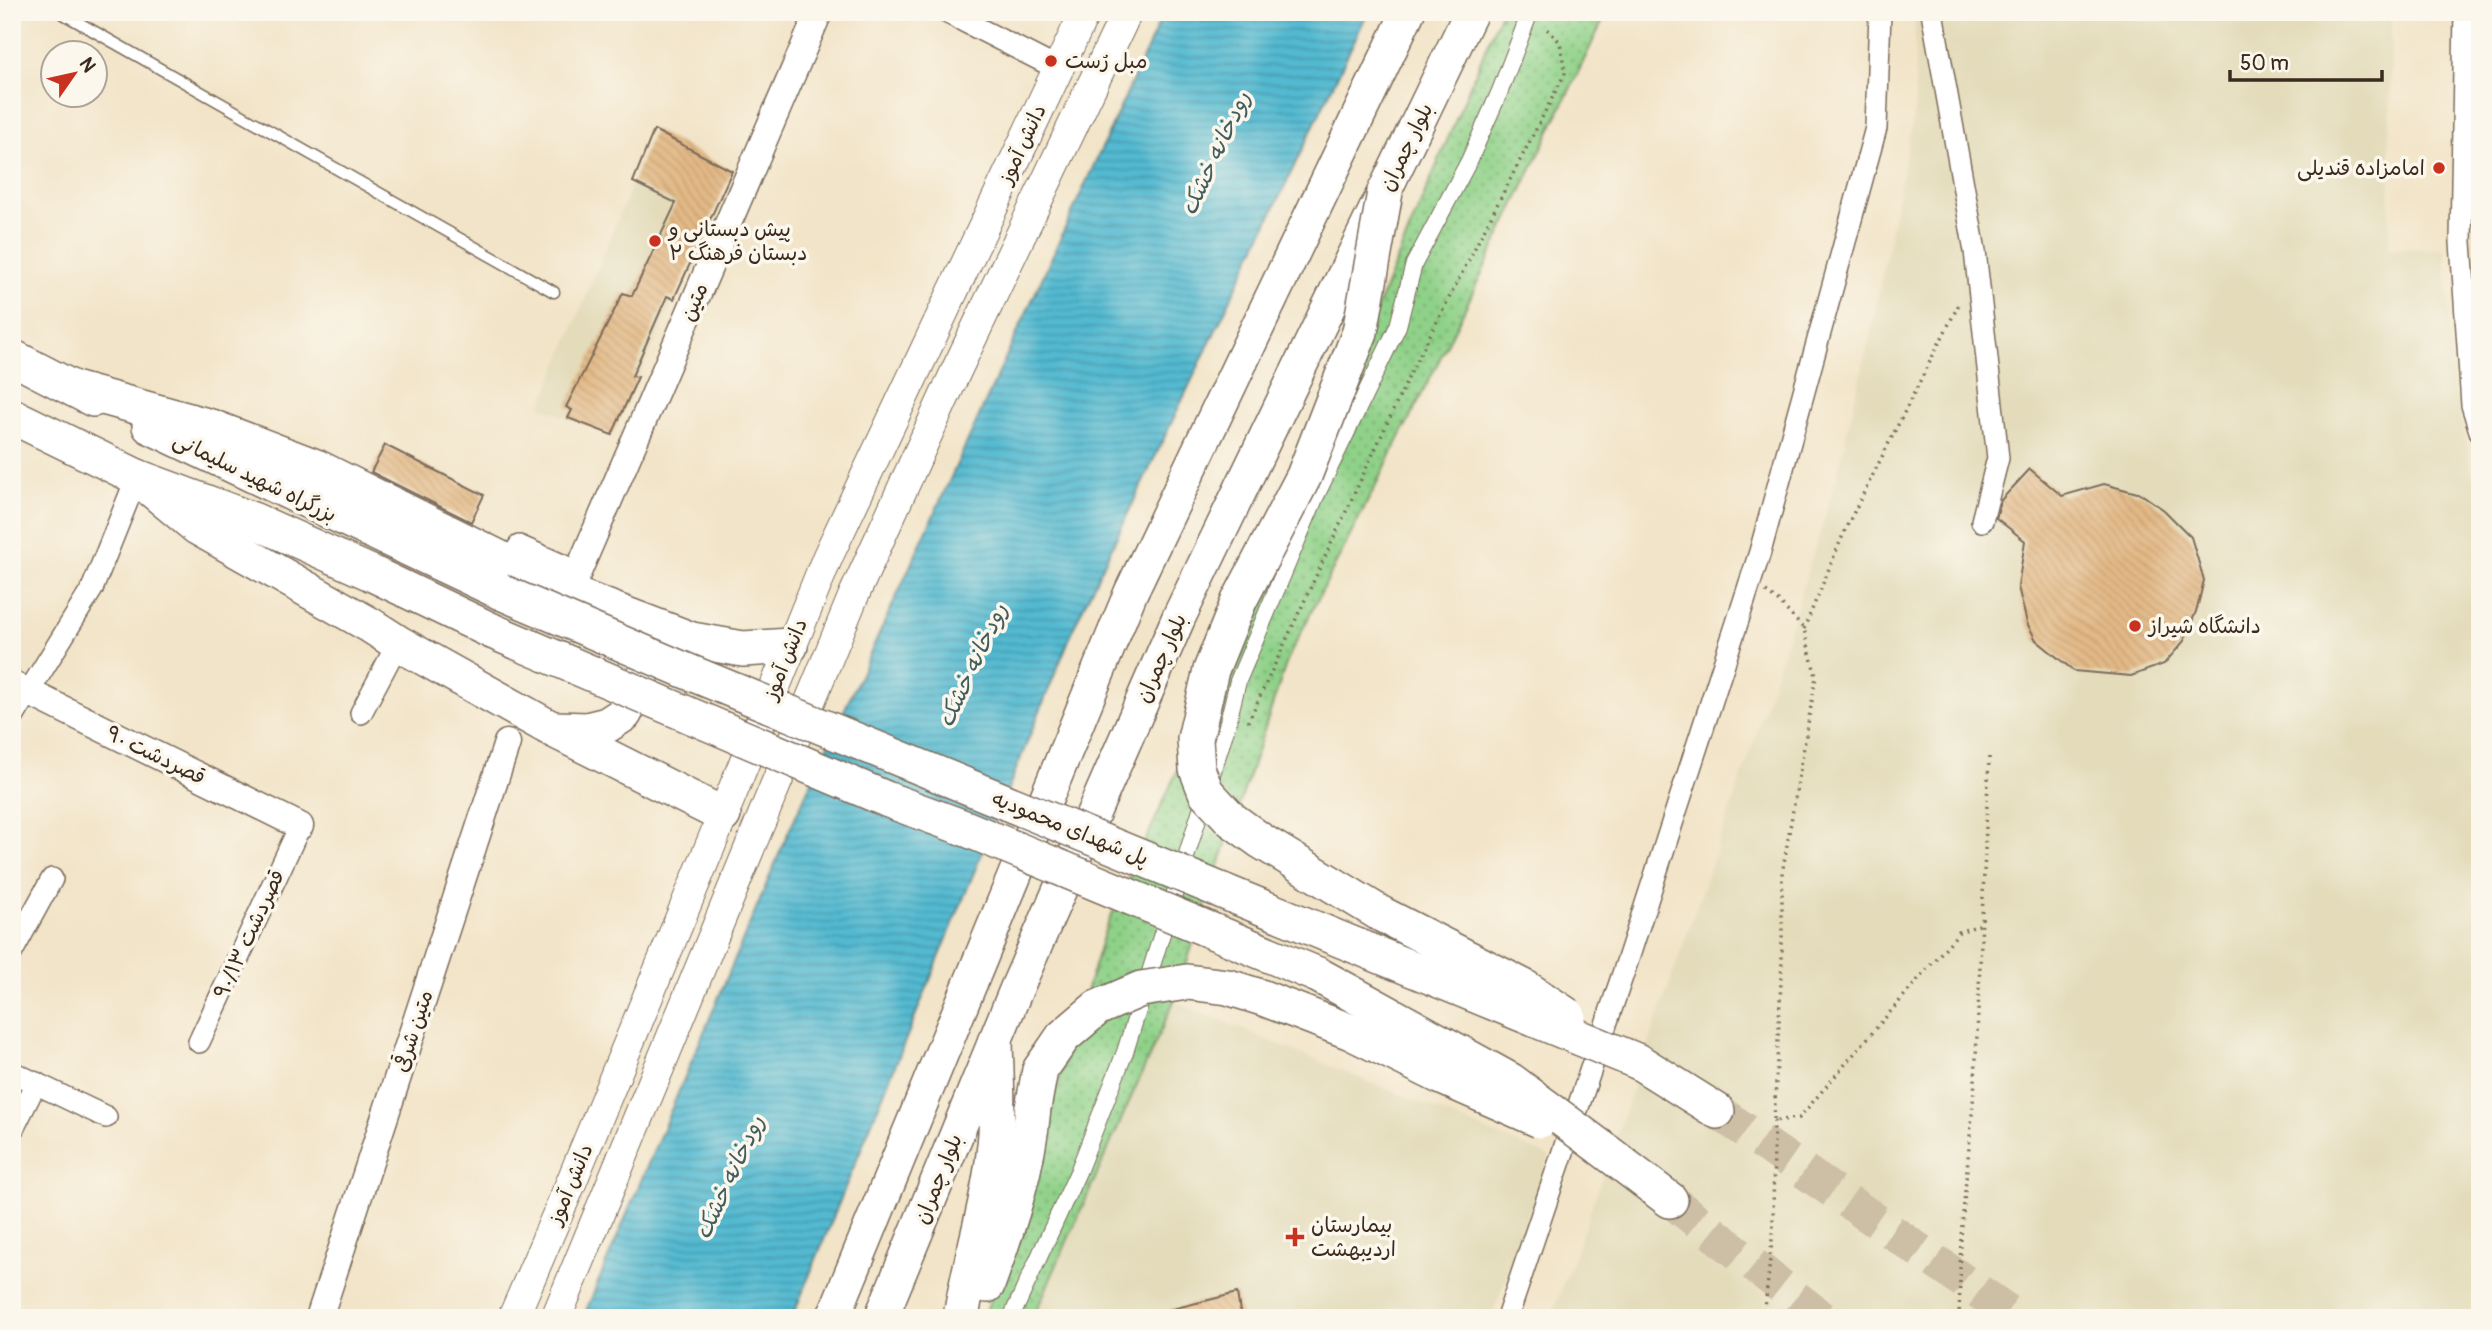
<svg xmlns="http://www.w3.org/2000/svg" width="2492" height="1330" viewBox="0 0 2492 1330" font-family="Pangolin,'Playpen Sans Arabic',sans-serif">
<defs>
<pattern id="park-dots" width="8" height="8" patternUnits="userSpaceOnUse" patternTransform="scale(1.75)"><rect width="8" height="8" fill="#8fd188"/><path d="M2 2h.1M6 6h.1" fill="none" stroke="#76aa6f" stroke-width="1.8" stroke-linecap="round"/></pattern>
<pattern id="water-rules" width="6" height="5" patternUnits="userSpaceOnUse" patternTransform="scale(1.75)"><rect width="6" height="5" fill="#53bad1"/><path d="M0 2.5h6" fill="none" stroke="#4697a9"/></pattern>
<pattern id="building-back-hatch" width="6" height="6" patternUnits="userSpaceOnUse" patternTransform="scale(1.75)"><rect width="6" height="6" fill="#e3b986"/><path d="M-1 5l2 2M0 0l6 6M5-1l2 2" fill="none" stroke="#c49f73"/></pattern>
</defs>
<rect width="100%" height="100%" fill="#fbf7ec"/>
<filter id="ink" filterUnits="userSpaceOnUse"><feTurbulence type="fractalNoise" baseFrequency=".0143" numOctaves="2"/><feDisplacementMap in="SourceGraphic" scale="14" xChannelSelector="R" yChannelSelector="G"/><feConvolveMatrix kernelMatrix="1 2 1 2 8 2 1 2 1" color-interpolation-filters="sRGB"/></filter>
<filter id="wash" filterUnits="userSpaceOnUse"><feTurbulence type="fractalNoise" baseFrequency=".00686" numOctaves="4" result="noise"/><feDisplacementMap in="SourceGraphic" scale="28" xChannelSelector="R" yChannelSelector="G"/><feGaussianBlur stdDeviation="1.57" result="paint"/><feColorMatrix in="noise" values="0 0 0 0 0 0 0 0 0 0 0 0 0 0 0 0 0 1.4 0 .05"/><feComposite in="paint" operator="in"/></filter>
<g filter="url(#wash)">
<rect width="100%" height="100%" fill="#f2e4c8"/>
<g fill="#e3dbba">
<polygon points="1915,12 2391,12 2389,248 2445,249 2454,387 2480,507 2480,1318 1550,1318 1576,1252 1753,745 1836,481 1871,332 1915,109"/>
<polygon points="654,130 732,171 612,435 541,407"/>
<polygon points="1174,1001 1550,1157 1491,1318 1033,1318"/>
</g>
<polygon fill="url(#park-dots)" stroke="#657e53" stroke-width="2" points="1501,12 1607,12 1458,323 1288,658 1174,1001 1033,1318 984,1318 1019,1212 1105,930 1247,617"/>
<polygon fill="url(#water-rules)" stroke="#477278" stroke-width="2" points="1164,12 1368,12 1077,620 792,1318 583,1318 788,833"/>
<g id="blocks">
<g fill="url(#building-back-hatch)">
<polygon points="654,130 732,171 674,299 667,296 632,376 638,377 612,435 568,418 572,410 566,407 623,293 632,296 676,203 633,182"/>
<polygon points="385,445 484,495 471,522 371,472"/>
<polygon points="2030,469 2062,496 2104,484 2141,494 2164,510 2191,537 2204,580 2197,609 2184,641 2164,664 2131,676 2074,671 2036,640 2027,623 2018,587 2025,541 1996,518 2001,500"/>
<polygon points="1237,1293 1241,1318 1161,1318 1160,1312"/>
</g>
</g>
</g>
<g filter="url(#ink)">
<use href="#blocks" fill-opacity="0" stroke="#7b6b5a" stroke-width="2"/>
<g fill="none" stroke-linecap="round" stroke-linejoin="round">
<g stroke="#cdbfa6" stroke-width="35" stroke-dasharray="35 18" stroke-linecap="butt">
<polyline points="1717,1111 2017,1318"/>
<polyline points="1670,1200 1822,1318"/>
</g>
<g stroke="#7b6b5a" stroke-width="13">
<polyline id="service" points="60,12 554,292"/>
</g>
<g stroke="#7b6b5a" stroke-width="18">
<polyline id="pedestrian" points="1011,1318 1078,1172 1125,1052 1227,726 1238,681 1316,496 1398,326 1414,264 1469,161 1500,91 1530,12"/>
</g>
<g stroke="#7b6b5a" stroke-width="24">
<g id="minor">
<polyline points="946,12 1058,69"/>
<polyline points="1932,12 1975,251 1998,458 1982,521"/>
<polyline points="2465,12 2461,242 2472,405 2480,431"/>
<polyline points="519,546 578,572"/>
<polyline points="361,713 398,643"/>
<polyline points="12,719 92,589 137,477"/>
<polyline points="12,952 52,879"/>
<polyline points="199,1042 300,826"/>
<polyline points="12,1072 106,1117"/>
<polyline points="12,1131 36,1083"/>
<polyline points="1507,1318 1630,953 1760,552 1876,128 1880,12"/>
</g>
</g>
<g stroke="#7b6b5a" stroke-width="29">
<g id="tertiary">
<polyline points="569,593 819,12"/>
<polyline points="12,684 300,826"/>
<polyline points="319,1318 507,743"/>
</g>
</g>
<g stroke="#7b6b5a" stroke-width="32">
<g id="secondary">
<polyline points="513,1318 568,1190 723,815 828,556 1085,12"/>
<polyline points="556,1318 853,597 957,369 1127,12"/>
</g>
</g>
<g stroke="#7b6b5a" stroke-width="36">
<g id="primary">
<polyline points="833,1318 1131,592 1408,12"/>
<polyline points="881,1318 1016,990 1179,617 1471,12"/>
</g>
</g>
<g stroke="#7b6b5a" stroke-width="38">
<g id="trunk">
<polyline points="12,357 93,399"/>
<polyline points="74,389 211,427 316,467 569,593 692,640 743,649 790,646"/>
<polyline points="12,416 137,477 255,521 371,573 492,631"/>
<polyline points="150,426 501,592"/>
<polyline points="137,477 197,527 370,625 398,643 552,729 723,815"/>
<polyline points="555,729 587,730 607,725 624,714 640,683 638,663 627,632 622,627"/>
<polyline points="1639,1062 1717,1111"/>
<polyline points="1600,1147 1670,1200"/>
<path d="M987,1285C1008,1227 1028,1169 1033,1108"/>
<path d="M961,1318C969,1263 988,1210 994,1154C999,1117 996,1079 995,1042"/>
</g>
</g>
<g stroke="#7b6b5a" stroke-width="3.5" stroke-dasharray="2 5" stroke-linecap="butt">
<polyline points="1766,592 1778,601 1804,629 1816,677 1782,874 1782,961 1774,1121 1799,1118 1959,932 1982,924"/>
<polyline points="1804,629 1845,530 1960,302"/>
<polyline points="1248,722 1412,370 1565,73 1560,42 1544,26"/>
<polyline points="1764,1318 1773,1230 1774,1121"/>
<polyline points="1959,1318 1961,1236 1975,1081 1989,757"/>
<polyline points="2475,1318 2477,1290 2480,1282"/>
</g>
<use href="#service" stroke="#fff" stroke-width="10"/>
<use href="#pedestrian" stroke="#fff" stroke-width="16"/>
<use href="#minor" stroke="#fff" stroke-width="21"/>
<use href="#tertiary" stroke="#fff" stroke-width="26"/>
<use href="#secondary" stroke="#fff" stroke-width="30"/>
<use href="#primary" stroke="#fff" stroke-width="33"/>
<use href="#trunk" stroke="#fff" stroke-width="35"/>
<g stroke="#7b6b5a" stroke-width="38" stroke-linecap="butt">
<g id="trunk-bridge">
<polyline points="1385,192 1360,332 1304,476 1239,601 1211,670 1195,739 1197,769 1206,792 1232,820 1261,841 1381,914 1524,987 1568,1016"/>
<polyline points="501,592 684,670 1639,1062"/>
<polyline points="492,631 886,799 967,829 1318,975 1511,1081 1600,1147"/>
<polyline points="1033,1108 1040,1070 1052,1053 1063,1037 1097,1008 1141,989 1187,982 1228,987 1263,998 1351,1032 1440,1076 1540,1120"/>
</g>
</g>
<use href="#trunk-bridge" stroke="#fff" stroke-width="35"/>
</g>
</g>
<g fill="#c8321e" stroke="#fbf7ec" stroke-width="2.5">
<circle cx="1051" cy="61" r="7"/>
<circle cx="2439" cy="168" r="7"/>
<circle cx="655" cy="241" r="7"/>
<circle cx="2135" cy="626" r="7"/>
<path d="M1291.5 1226.5h7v7h7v7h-7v7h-7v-7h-7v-7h7z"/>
</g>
<g text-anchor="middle" stroke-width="7" stroke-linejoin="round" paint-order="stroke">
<g font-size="21" fill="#3b2a1e" stroke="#fbf7ec" text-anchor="start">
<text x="1065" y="68">مبل رُست</text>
<text x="2425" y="175" text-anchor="end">امامزاده قندیلی</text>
<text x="669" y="236">پیش دبستانی و<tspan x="669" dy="24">دبستان فرهنگ ۲</tspan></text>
<text x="2149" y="633">دانشگاه شیراز</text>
<text x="1311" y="1232">بیمارستان<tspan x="1311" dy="24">اردیبهشت</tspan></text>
</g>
<g font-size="21" fill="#3b2a1e" stroke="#fbf7ec">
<text transform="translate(1022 144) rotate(-65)" y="7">دانش آموز</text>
<text transform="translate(1406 147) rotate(-64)" y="7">بلوار چمران</text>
<text transform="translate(694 302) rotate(-67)" y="7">متین</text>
<text transform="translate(255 477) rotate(26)" y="7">بزرگراه شهید سلیمانی</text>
<text transform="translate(1161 658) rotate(-66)" y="7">بلوار چمران</text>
<text transform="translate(785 659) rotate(-68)" y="7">دانش آموز</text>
<text transform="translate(156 755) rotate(26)" y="7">۹۰ قصردشت</text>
<text transform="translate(1070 828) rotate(22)" y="7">پل شهدای محمودیه</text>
<text transform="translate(249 934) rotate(-65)" y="7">۹۰/۱۳ قصردشت</text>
<text transform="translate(413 1031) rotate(-72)" y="7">متین شرقی</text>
<text transform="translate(938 1179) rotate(-68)" y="7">بلوار چمران</text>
<text transform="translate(570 1184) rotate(-67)" y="7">دانش آموز</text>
</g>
<g font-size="23" font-style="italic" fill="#435c5d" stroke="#fbf7ec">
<text transform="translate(1215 153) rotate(-65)" y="8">رودخانه خشک</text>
<text transform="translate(972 665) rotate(-65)" y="8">رودخانه خشک</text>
<text transform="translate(729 1177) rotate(-65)" y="8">رودخانه خشک</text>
</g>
</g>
<rect width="2492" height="1330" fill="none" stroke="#fbf7ec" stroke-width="42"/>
<g transform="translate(74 74) rotate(56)"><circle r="33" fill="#fbf7ec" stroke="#aea59a" stroke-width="2"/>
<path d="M0-5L12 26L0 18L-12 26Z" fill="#c8321e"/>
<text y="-10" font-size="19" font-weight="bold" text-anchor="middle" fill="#3b2a1e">N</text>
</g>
<path d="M2230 70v10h152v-10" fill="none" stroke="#3b2a1e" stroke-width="3.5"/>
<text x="2240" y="70" font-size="21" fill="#3b2a1e" stroke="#fbf7ec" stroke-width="5" paint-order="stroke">50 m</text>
</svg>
